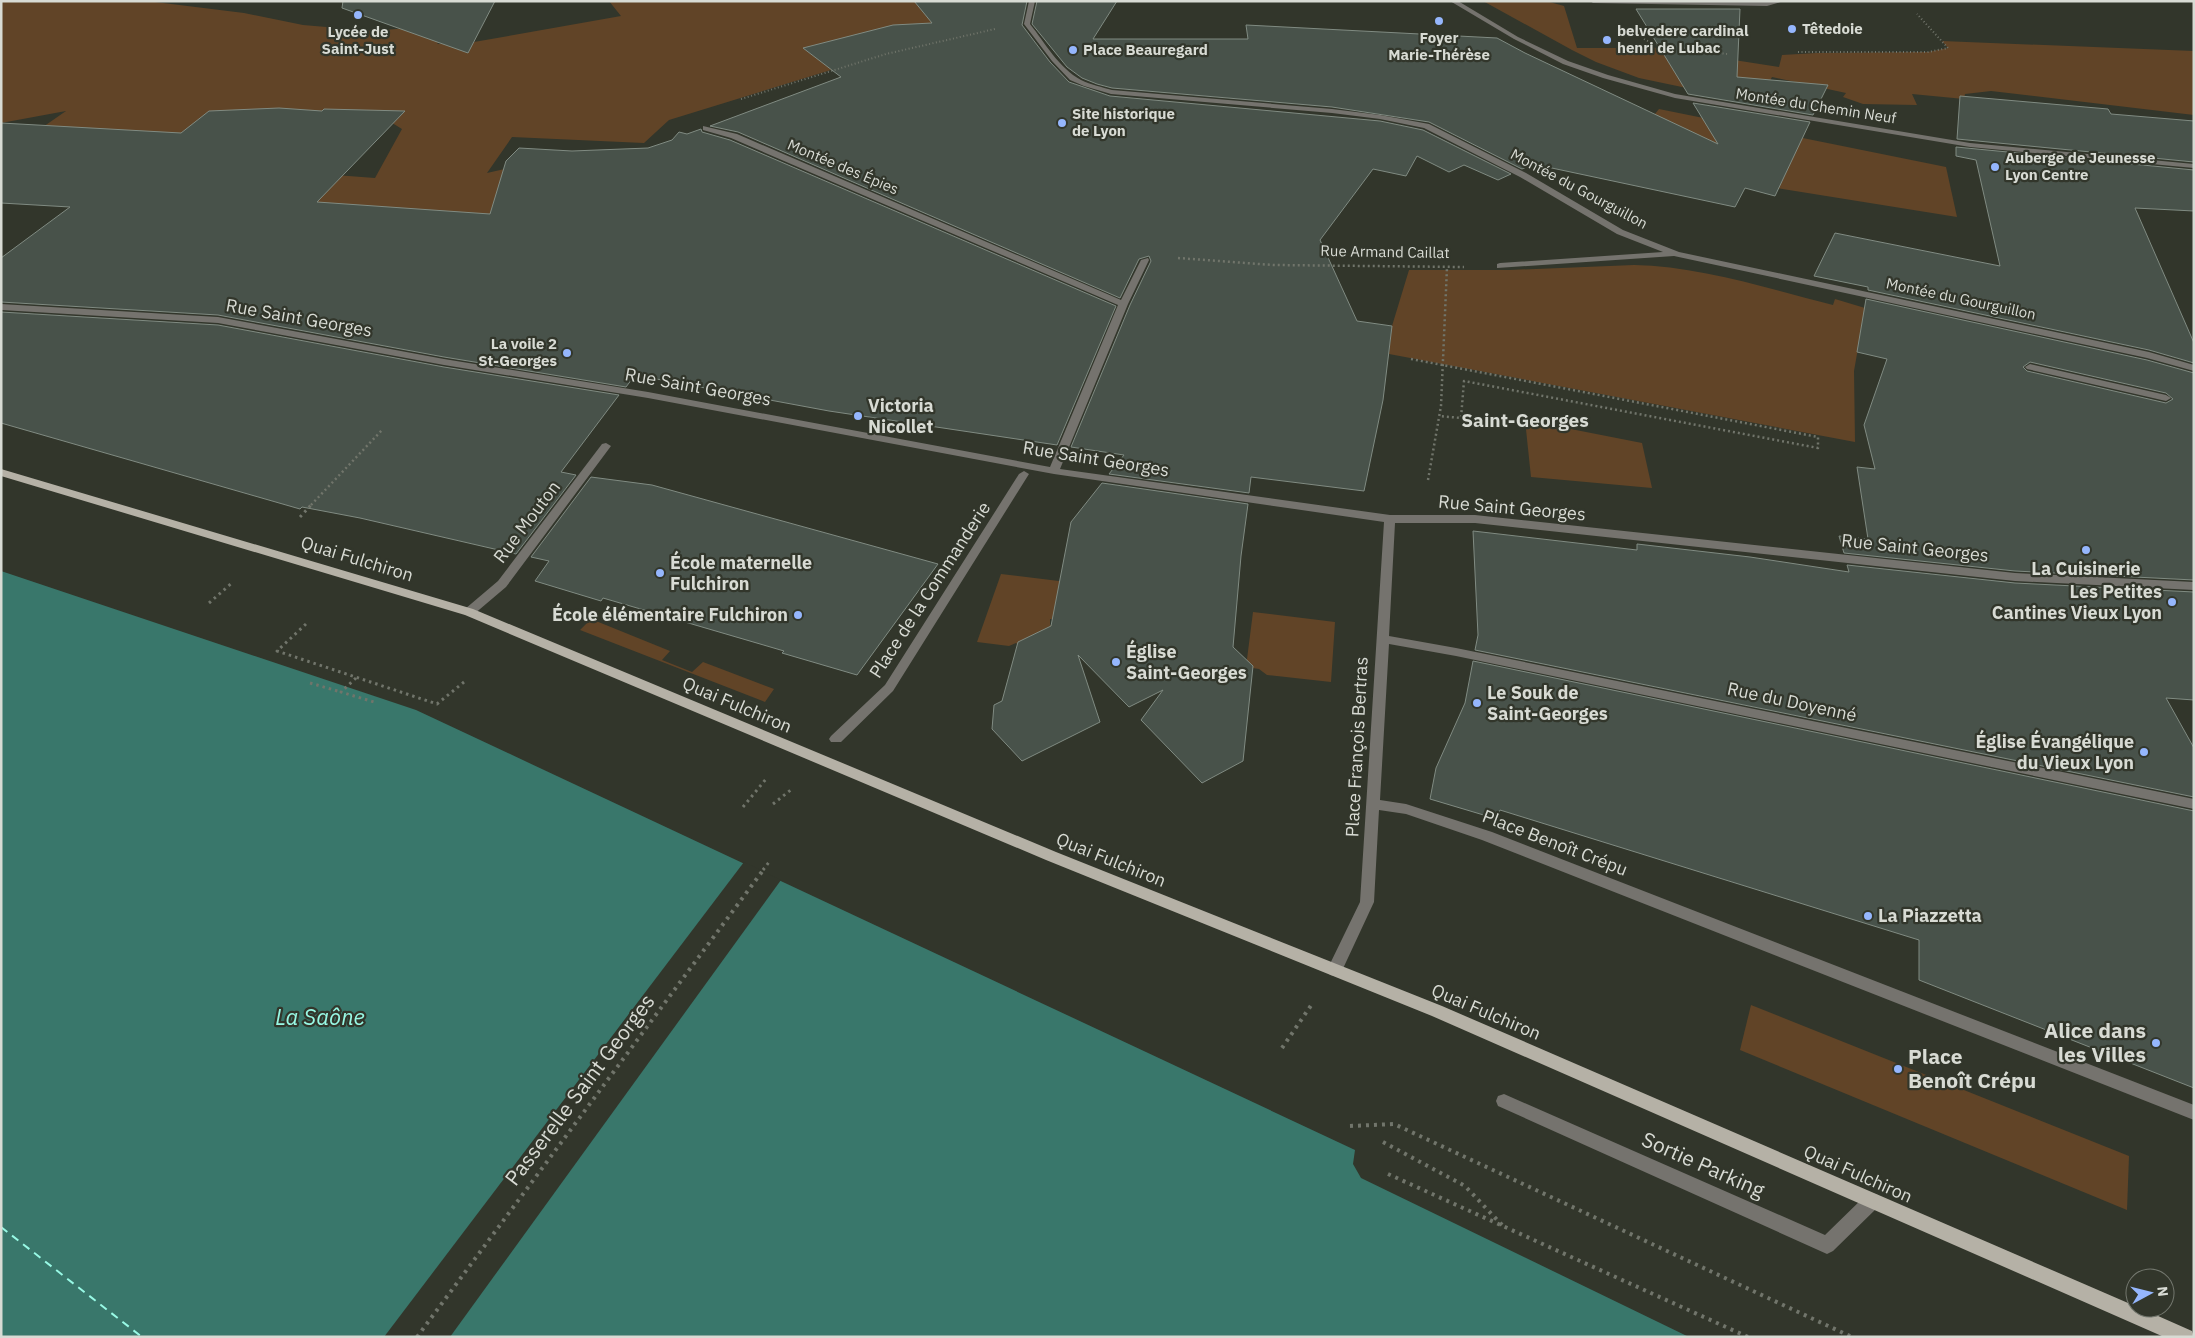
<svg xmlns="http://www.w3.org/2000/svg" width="2195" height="1338" viewBox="0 0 2195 1338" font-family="'IBM Plex Sans',sans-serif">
<rect width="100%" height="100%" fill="#32362b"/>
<g fill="#614427">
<polygon points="1,1 147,1 244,13 303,25 373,31 454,24 437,44 474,42 621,16 609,1 931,1 932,23 917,24 886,53 669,120 644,143 512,137 487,173 509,168 798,204 302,229 322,174 375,178 402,129 379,115 322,111 223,139 14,147 66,111 1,123"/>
<polygon points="1483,1 1546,1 1564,6 1577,48 1633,48 1631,44 1779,67 1782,55 1817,53 1928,52 1948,48 1942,41 2194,51 2194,115 1991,91 1965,94 1964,99 1912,94 1917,105 1863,104 1843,97 1846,93 1772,77 1768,84 1701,91 1639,78 1596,62 1572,50"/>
<polygon points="1659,109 1946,167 1957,217 1616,162"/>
<path d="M1634,265C1699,266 1770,289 1833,305L1835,299L1865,308L1854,371L1855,442L1389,354L1392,326L1409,270H1510Z"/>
<polygon points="1525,420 1642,443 1652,488 1531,477"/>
<polygon points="1001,574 1067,582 1058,620 1050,619 1050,625 1056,626 1023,649 1016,643 1009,646 977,642"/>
<polygon points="1253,612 1335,622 1331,682 1267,675 1259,669 1246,667"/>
<polygon points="591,619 670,651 662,660 692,672 703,662 774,689 765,702 580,630"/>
<polygon points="1751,1005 2129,1156 2127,1210 1740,1050"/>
</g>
<polygon fill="#39776b" points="1,571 416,710 1355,1150 1353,1164 1361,1178 1689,1337 1,1337"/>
<polygon fill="#32362b" points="744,862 781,880 450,1337 384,1337"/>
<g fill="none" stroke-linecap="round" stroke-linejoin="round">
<polyline stroke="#98f9e5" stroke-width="2" stroke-dasharray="8 6" stroke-linecap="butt" points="1,1227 142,1337"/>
</g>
<g fill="#48524a" stroke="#808b82" fill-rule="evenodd">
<polygon points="343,1 495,1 468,53 342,8"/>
<polygon points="914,1 1027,1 1022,25 1050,62 1069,82 1110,96 1380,121 1423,130 1511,174 1498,180 1464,165 1449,172 1417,156 1406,176 1373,169 1320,240 1357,321 1392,326 1383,400 1364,491 1251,477 1249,493 1109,474 1124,455 1071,447 1130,305 1151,261 1149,256 1139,259 1120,298 738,132 710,126 841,77 803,48 893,25 932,23"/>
<polygon points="1037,1 1117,1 1093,39 1248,39 1246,25 1497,38 1525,53 1718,144 1693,103 1810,122 1775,196 1745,188 1735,207 1533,164 1522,169 1429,122 1332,107 1112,88 1097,84 1082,78 1067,67 1032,24"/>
<polygon points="1636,9 1740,9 1737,77 1828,85 1813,115 1688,94"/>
<polygon points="1960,96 2108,109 2111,114 2194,121 2194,162 1957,139"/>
<polygon points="279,108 322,111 324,109 405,111 317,202 490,214 506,161 519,148 572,151 648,148 672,140 679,132 687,134 701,129 702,132 730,140 1116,306 1057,445 829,411 635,375 626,387 444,357 218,315 1,302 1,258 70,207 1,203 1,123 181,133 209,111"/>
<polygon points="1956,147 2194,170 2194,211 2135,208 2194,343 2194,363 2149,350 1868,290 1868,287 1814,276 1835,233 2000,266 1976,160 1956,156"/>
<path d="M1866,299L2147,360L2194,373V580L2015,571L1844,553L1839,536L1868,539L1857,467L1875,469L1864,425L1887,359L1857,352ZM2030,362L2166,393L2173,399L2166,403L2027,371L2023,367Z"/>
<polygon points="1,312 218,325 444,367 619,395 561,472 576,475 516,554 360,518 302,507 300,509 1,423"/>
<polygon points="591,477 652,485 938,564 857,675 782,653 784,651 603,598 601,601 535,581 549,561 531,557"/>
<polygon points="1102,483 1248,504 1241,556 1233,647 1253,666 1243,761 1202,783 1141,720 1163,690 1129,707 1078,655 1100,722 1022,761 992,729 994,705 1002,701 1018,642 1051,626 1071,522"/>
<polygon points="1473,531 1637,550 1637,544 1750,557 1849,572 1847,565 2015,583 2194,592 2194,700 2166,698 2194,748 2194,797 1475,650 1478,635"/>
<polygon points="1473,661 2194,811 2194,1088 1919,980 1919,940 1500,810 1497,819 1430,799 1436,768 1465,703"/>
</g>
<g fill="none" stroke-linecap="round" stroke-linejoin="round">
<g stroke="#71756b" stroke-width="2" stroke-dasharray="1 2.5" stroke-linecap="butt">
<polyline points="1644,39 1653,44 1727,54"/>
<polyline points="1798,52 1928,52 1948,48 1917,14"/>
<polyline points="741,99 886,54 995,29"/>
</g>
<g stroke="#71756b" stroke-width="2.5" stroke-dasharray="2 3" stroke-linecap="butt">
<polyline points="1178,258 1273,265 1464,267"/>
<polyline points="1411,359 1818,437 1818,448 1464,381 1461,418 1439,416"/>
<polyline points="1428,480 1441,406 1447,267"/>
<polyline points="311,505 383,429"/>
</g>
<g stroke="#71756b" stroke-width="3" stroke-dasharray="2.5 4" stroke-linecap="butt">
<polyline points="300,517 312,504"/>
<polyline points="209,603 233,582"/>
<polyline points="306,624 277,651 437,704 464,682"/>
<polyline points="356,678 341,692 374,702"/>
<polyline points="310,683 341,692"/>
<polyline points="773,804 792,789"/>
<polyline points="743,807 766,779"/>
<polyline points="763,870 769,862"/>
</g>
<g stroke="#71756b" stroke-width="4" stroke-dasharray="3 5" stroke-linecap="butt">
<polyline points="1282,1048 1312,1004"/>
<polyline points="1350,1126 1394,1124 1852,1337"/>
<polyline points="1383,1142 1465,1186 1502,1225"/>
<polyline points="1388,1174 1748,1337"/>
<polyline points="417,1337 764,869"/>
</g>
<g fill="#75736e" fill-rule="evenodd">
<path d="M1029,1H1035L1030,24C1045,43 1059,68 1081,80C1091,85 1102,87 1112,90L1332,109L1380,115L1429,124L1526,173L1623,230L1679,252L2149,352L2194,365V371L2147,358L1674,256L1497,268V264L1500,263L1663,252L1617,234L1520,177L1424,128L1380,119L1332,113L1111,94L1084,86L1070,80L1052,61L1024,24Z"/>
<polygon points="1450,1 1458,1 1518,37 1568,61 1608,75 1675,94 1970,143 2194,164 2194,168 1970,147 1675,98 1603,78 1563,64 1514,39"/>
<polygon points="1590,1 1767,2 1784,1 1767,6 1593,3"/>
<polygon points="703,126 737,134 1121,300 1141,260 1148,258 1149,260 1128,304 1060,469 1390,515 1475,515 2015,573 2194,582 2194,590 2015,581 1475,523 1395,523 1389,636 1456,648 2194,799 2194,809 1456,656 1389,644 1380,800 1406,804 1492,832 2194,1105 2194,1120 1482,840 1406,814 1379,810 1374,902 1340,975 1335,976 1330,975 1327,970 1360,902 1384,522 1054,474 648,398 444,365 218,323 1,310 1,304 218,317 444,359 648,392 1050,467 1118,305 731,138 703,130"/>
<polygon points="2030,364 2166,395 2171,398 2166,401 2027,369 2025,367"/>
<polygon points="606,443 611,446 506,587 473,615 465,615 463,612 465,609 498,581 602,444"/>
<polygon points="1024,471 1029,474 893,691 841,742 831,742 829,739 831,736 885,685 1019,474"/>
<polygon points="1504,1094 1825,1235 1866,1195 1872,1193 1878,1195 1881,1201 1878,1207 1833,1251 1827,1254 1498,1106 1496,1101 1498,1096"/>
</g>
<polygon fill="#b5b1a6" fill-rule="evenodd" points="1,469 473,609 1056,852 1442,1006 2135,1306 2135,1308 2140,1308 2192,1331 2194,1337 2164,1337 1432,1016 1046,860 465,615 1,476"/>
</g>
<g fill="#95b6fd" stroke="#32362b" stroke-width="2">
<circle cx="358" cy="15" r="5"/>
<circle cx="1439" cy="21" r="5"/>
<circle cx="1792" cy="29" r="5"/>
<circle cx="1607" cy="40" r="5"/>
<circle cx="1073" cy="50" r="5"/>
<circle cx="1062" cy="123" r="5"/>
<circle cx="1995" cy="167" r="5"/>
<circle cx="567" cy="353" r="5"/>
<circle cx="858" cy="416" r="5"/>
<circle cx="2086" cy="550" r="5"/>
<circle cx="660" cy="573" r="5"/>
<circle cx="2172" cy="602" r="5"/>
<circle cx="798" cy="615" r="5"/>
<circle cx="1116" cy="662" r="5"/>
<circle cx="1477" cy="703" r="5"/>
<circle cx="2144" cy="752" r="5"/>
<circle cx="1868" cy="916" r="5"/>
<circle cx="2156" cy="1043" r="5"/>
<circle cx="1898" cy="1069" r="5"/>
</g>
<g text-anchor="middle" stroke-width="4.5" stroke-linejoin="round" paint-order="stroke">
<g font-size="15" font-weight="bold" fill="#d8dbd4" stroke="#32362b" text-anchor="start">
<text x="1802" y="34">Têtedoie</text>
<text x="1617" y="36">belvedere cardinal<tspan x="1617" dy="17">henri de Lubac</tspan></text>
<text x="358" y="37" text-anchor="middle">Lycée de<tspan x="358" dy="17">Saint-Just</tspan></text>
<text x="1439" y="43" text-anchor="middle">Foyer<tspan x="1439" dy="17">Marie-Thérèse</tspan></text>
<text x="1083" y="55">Place Beauregard</text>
<text x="1072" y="119">Site historique<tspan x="1072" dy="17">de Lyon</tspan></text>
<text x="2005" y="163">Auberge de Jeunesse<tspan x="2005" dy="17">Lyon Centre</tspan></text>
<text x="557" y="349" text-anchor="end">La voile 2<tspan x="557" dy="17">St-Georges</tspan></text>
</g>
<g font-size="15" fill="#d8dbd4" stroke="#32362b">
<text transform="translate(1816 106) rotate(9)" y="5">Montée du Chemin Neuf</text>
<text transform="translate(843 167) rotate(23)" y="5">Montée des Épies</text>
<text transform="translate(1579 189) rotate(28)" y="5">Montée du Gourguillon</text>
<text transform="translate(1385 252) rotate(1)" y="5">Rue Armand Caillat</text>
<text transform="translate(1961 299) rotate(12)" y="5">Montée du Gourguillon</text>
</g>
<g font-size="18" fill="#d8dbd4" stroke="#32362b">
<text transform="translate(299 318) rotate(10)" y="6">Rue Saint Georges</text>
<text transform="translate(698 387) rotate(10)" y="6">Rue Saint Georges</text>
<text transform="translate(1096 459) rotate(9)" y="6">Rue Saint Georges</text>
<text transform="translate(1512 508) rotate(5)" y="6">Rue Saint Georges</text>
<text transform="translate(527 522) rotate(-53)" y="6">Rue Mouton</text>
<text transform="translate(1915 548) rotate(6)" y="6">Rue Saint Georges</text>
<text transform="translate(357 559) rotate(17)" y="6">Quai Fulchiron</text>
<text transform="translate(930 590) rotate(-57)" y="6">Place de la Commanderie</text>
<text transform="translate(1792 702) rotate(12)" y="6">Rue du Doyenné</text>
<text transform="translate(737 705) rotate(23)" y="6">Quai Fulchiron</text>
<text transform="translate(1357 747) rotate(-87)" y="6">Place François Bertras</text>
<text transform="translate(1555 843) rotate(21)" y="6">Place Benoît Crépu</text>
<text transform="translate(1111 860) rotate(22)" y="6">Quai Fulchiron</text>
<text transform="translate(1486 1012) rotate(23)" y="6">Quai Fulchiron</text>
<text transform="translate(1858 1174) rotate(24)" y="6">Quai Fulchiron</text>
</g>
<g font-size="18" font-weight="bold" fill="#d8dbd4" stroke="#32362b" text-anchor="start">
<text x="868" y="412">Victoria<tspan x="868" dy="21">Nicollet</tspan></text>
<text x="670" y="569">École maternelle<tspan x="670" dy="21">Fulchiron</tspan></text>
<text x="2086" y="575" text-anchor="middle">La Cuisinerie</text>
<text x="2162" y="598" text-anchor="end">Les Petites<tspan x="2162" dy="21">Cantines Vieux Lyon</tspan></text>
<text x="788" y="621" text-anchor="end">École élémentaire Fulchiron</text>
<text x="1126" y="658">Église<tspan x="1126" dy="21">Saint-Georges</tspan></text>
<text x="1487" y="699">Le Souk de<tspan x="1487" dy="21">Saint-Georges</tspan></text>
<text x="2134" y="748" text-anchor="end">Église Évangélique<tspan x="2134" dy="21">du Vieux Lyon</tspan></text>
<text x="1878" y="922">La Piazzetta</text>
</g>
<g font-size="19" font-weight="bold" fill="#d8dbd4" stroke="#32362b">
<text x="1525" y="427">Saint-Georges</text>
</g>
<g font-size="21" font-weight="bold" fill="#d8dbd4" stroke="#32362b" text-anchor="end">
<text x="2146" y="1038">Alice dans<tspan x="2146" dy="24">les Villes</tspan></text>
<text x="1908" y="1064" text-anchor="start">Place<tspan x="1908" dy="24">Benoît Crépu</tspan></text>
</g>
<g font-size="21" fill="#d8dbd4" stroke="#32362b">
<text transform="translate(580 1090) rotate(-53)" y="7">Passerelle Saint Georges</text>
<text transform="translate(1703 1165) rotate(24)" y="7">Sortie Parking</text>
</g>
<g font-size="22" font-style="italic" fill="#98f9e5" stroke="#32362b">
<text x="320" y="1025">La Saône</text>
</g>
</g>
<rect width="2195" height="1338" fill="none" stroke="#d8dbd4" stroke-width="5"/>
<g transform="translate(2150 1293) rotate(83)"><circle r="24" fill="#32362b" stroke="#74786f"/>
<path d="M0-4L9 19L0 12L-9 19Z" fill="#95b6fd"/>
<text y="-8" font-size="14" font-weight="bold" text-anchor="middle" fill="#d8dbd4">N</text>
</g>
</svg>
